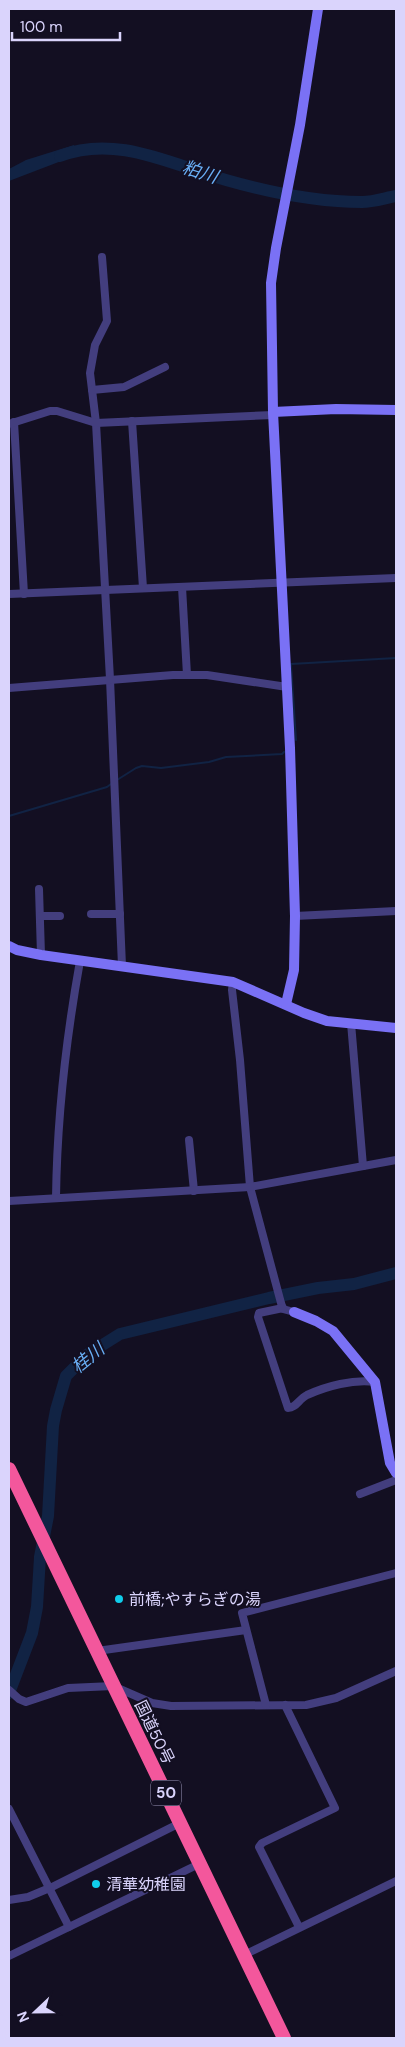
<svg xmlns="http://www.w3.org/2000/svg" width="405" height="2047" viewBox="0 0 405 2047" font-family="'DM Sans','Noto Sans JP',sans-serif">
<rect width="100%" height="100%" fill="#130f22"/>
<polygon fill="#112344" points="74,145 77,155 9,181 9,169 26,160"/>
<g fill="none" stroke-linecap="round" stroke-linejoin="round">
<g stroke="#112344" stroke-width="2">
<polyline points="296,740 291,664 396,658"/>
<polyline points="117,780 136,768 142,766 161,768 209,762 226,757 282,754 284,752"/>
<polyline points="9,816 107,787 111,784"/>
</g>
<g stroke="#112344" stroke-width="12">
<path d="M60,156C117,134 172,165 226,180C268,192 319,202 362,202C373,202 385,198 396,196"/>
<polyline points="9,1693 32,1633 37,1607 40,1557 48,1516 53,1426 56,1410 66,1376 88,1354 120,1334 269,1298 318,1288 354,1284 396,1273"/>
</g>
<g stroke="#433e7e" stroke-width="8">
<polyline points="102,257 107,321 95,345 90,373 96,423 110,679 122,966"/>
<polyline points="92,390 124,387 165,367"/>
<polyline points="132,421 143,588"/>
<polyline points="14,422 24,594"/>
<polyline points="9,424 50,411 57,411 96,423 273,415"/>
<polyline points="182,587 187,675"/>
<polyline points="9,594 396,578"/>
<polyline points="9,688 173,675 207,675 287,687"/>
<polyline points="39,889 41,955"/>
<polyline points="91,914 120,914"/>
<polyline points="41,916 60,916"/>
<polyline points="295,916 396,911"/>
<polyline points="233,982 232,990 240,1060 250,1187 281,1303 283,1309 294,1312"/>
<polyline points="351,1023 363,1166"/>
<polyline points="189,1140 194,1191"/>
<path d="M56,1198C57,1119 66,1039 80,961"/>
<polyline points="9,1201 250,1187 396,1160"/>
<path d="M283,1308L259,1313L258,1317L288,1408C296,1408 299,1399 307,1395C327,1386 353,1379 375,1382"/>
<polyline points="360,1494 396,1480"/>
<polyline points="97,1651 246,1630"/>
<polyline points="9,1690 19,1699 26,1702 68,1688 113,1686 152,1703 171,1706 306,1705 336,1698 396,1671"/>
<polyline points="266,1705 242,1613 396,1573"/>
<polyline points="285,1705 335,1808 262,1843 259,1847 299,1927"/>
<polyline points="9,1809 69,1927"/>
<polyline points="9,1900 28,1897 52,1887 180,1823"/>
<polyline points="244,1955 396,1881"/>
<polyline points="9,1956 199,1864"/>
</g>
<g stroke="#7a71f5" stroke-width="10">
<polyline points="273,412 336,409 396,410"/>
<polyline points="9,946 17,950 41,955 233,982 304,1013 327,1021 396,1028"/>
<polyline points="286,1004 294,970 295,916 290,748 273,412 271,283 276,248 300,125 318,9"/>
<polyline points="294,1312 316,1321 333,1331 375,1382 390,1463 396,1473"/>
</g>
<polyline stroke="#f3579c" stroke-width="14" points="9,1469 284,2038"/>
</g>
<g fill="#10cdeb" stroke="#130f22" stroke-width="2">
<circle cx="119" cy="1599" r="5"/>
<circle cx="96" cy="1884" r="5"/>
</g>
<g text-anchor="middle" stroke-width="4" stroke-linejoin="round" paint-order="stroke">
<rect fill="#130f22" stroke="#9e99bb" stroke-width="1" x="151" y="1780.5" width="30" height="25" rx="4"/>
<g font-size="15" font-weight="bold" fill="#dad4fc">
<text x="166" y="1798">50</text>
</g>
<g font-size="16" fill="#dad4fc" stroke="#130f22" text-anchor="start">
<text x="129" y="1605">前橋;やすらぎの湯</text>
<text x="106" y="1890">清華幼稚園</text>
</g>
<g font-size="16" fill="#dad4fc" stroke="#130f22">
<text transform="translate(155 1732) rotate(64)" y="6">国道50号</text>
</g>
<g font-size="18" font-style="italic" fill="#69aef5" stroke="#130f22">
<text transform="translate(200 172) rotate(18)" y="6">粕川</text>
<text transform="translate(88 1358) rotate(-39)" y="6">桂川</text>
</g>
</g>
<rect width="405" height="2047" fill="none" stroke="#dad4fc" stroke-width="20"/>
<g transform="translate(35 2012) rotate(248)" stroke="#130f22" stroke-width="4" paint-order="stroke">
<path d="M0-4L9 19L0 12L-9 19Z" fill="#dad4fc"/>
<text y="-8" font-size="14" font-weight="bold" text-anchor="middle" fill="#dad4fc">N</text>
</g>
<path d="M12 32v8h108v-8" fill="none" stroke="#dad4fc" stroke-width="2.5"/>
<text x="20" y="32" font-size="15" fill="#dad4fc" stroke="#130f22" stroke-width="4" paint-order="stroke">100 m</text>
</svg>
